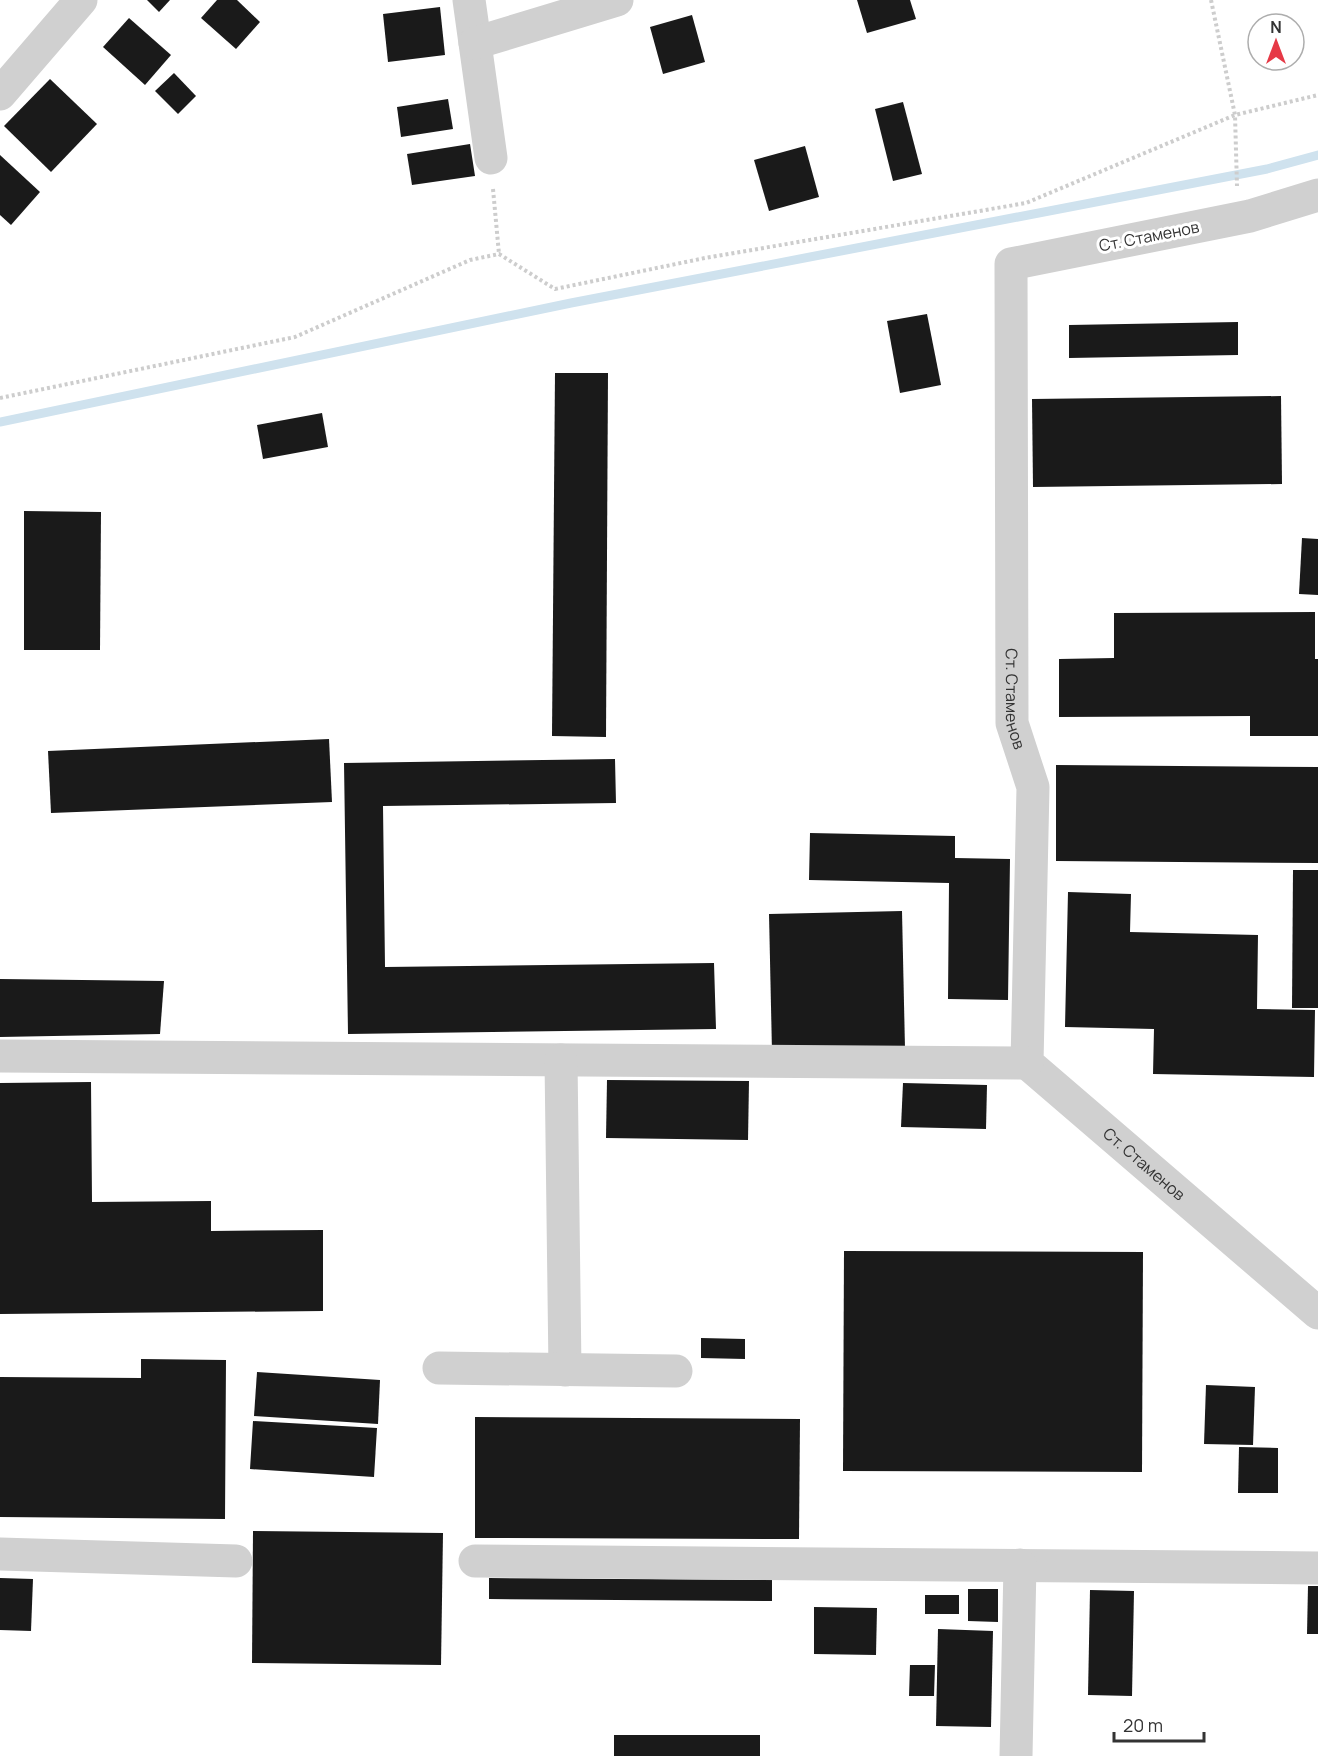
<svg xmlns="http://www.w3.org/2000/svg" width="1318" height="1756" viewBox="0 0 1318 1756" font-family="Manrope,sans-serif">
<rect width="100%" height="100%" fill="#fff"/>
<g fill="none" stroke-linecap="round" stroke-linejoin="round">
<polyline stroke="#cfe2ee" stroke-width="9" points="0,422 571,303 1267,169 1318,155"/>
</g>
<g fill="#1a1a1a">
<polygon points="147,0 170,0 159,12"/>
<polygon points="217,0 237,0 260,22 236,49 201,18"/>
<polygon points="857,0 910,0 916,19 867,33"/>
<polygon points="440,7 445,55 388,62 383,14"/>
<polygon points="692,15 705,62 663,74 650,27"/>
<polygon points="129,18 171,55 145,85 103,47"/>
<polygon points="174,73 196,96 178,114 155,91"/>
<polygon points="50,79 97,124 51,172 4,126"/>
<polygon points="448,99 453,129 401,137 397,107"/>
<polygon points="903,102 922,174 893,181 875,109"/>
<polygon points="470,144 475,176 412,185 407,154"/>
<polygon points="805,146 819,197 769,211 754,160"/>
<polygon points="0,155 40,192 11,225 0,215"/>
<polygon points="927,314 941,385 900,393 887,321"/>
<polygon points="1238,322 1238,355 1069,358 1069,325"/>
<polygon points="555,373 608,373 606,737 552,736"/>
<polygon points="1281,396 1282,484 1033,487 1032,399"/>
<polygon points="322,413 328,447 263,459 257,425"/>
<polygon points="24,511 101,512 100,650 24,650"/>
<polygon points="1302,538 1318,539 1318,595 1299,594"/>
<polygon points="1315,612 1315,659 1318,659 1318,736 1250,736 1250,716 1059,717 1059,659 1114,658 1114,613"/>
<polygon points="329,739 332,802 51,813 48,751"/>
<polygon points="615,759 616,803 383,806 385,967 714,963 716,1029 348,1034 344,763"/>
<polygon points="1056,765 1318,767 1318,863 1056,861"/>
<polygon points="810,833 955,836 955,858 1010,859 1008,1000 948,999 949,883 809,880"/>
<polygon points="1293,870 1318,870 1318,1008 1292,1008"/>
<polygon points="1068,892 1131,894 1130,932 1258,935 1257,1009 1315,1010 1314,1077 1153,1074 1154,1029 1065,1027"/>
<polygon points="902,911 905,1049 772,1052 769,914"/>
<polygon points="0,979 164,981 160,1034 0,1037"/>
<polygon points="607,1080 749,1081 748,1140 606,1138"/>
<polygon points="91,1082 92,1202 211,1201 211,1231 323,1230 323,1311 0,1314 0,1083"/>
<polygon points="903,1083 987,1085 986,1129 901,1127"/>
<polygon points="844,1251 1143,1252 1142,1472 843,1471"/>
<polygon points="701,1338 745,1339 745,1359 701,1358"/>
<polygon points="141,1359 226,1360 225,1519 0,1517 0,1377 141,1378"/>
<polygon points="257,1372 380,1380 378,1424 254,1416"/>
<polygon points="1206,1385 1255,1387 1253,1445 1204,1444"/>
<polygon points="475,1417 800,1419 799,1539 475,1538"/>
<polygon points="253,1421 377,1428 374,1477 250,1469"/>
<polygon points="1239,1447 1278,1448 1278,1493 1238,1493"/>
<polygon points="253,1531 443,1533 441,1665 252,1663"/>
<polygon points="0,1578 33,1579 31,1631 0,1630"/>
<polygon points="489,1578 772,1580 772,1601 489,1599"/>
<polygon points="1308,1586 1318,1586 1318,1634 1307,1634"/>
<polygon points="968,1589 998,1589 998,1622 968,1621"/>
<polygon points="1090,1590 1134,1591 1132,1696 1088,1695"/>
<rect x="925" y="1595" width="34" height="19"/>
<polygon points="814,1607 877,1608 876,1655 814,1654"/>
<polygon points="938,1629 993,1631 991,1727 936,1726"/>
<polygon points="910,1665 935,1665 934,1696 909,1696"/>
<rect x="614" y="1735" width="146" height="21"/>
</g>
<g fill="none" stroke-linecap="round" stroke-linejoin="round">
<g stroke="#cdcdcd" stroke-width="4" stroke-dasharray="3 3" stroke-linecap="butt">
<polyline points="1211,0 1235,115 1237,186"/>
<polyline points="493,189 499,254"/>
<polyline points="0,398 295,337 470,260 499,254 555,289 705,258 1026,203 1235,115 1318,95"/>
</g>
<g stroke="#d0d0d0" stroke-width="33">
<polyline points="469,0 491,158"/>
<polyline points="475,43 617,0"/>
<polyline points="0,94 81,0"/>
<path id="s1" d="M1318,195L1250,216L1011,264L1012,723L1033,787L1027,1063L1318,1313"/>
<polyline points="0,1056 1027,1063"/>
<polyline points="561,1060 565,1370"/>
<polyline points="439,1368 676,1371"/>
<polyline points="0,1554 236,1561"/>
<polyline points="475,1561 1318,1568"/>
<polyline points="1016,1756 1020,1565"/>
</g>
</g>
<g text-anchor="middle" stroke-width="6" stroke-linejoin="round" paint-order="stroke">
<g font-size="16" fill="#333" stroke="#fff">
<text transform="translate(1149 236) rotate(-11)" y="6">Ст. Стаменов</text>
<text dy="6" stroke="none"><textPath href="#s1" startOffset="750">Ст. Стаменов</textPath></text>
<text dy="6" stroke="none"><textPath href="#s1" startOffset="1272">Ст. Стаменов</textPath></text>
</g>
</g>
<g transform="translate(1276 42)"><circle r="28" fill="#ffffff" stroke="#adadad" stroke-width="1.5"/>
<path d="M0-4.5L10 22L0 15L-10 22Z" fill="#e63946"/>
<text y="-9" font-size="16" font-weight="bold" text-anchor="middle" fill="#333333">N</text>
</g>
<path d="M1114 1732v9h90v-9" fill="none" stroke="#333333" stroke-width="3"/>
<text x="1123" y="1732" font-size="18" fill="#333333" stroke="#ffffff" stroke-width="4.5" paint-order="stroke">20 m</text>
</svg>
